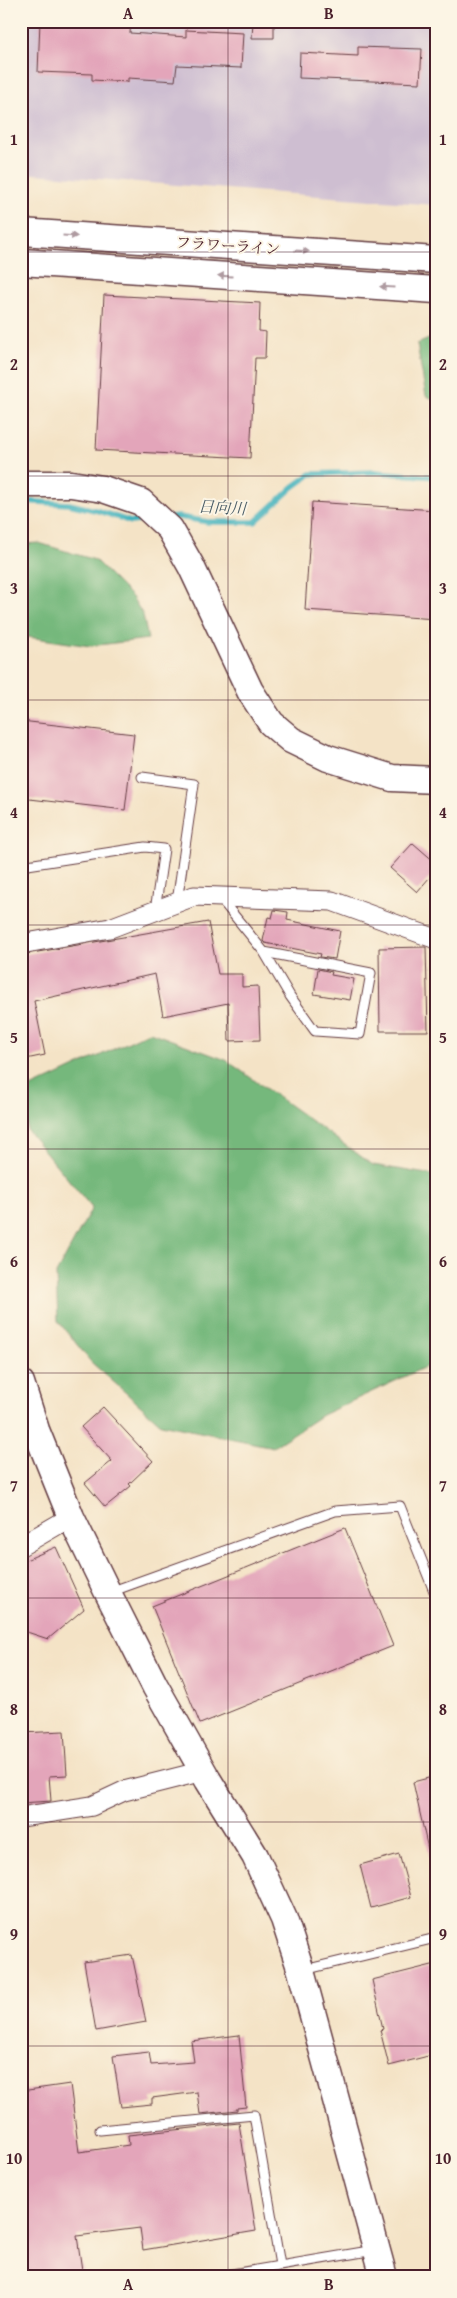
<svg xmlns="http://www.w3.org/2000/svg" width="457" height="2298" viewBox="0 0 457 2298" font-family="'Gentium Book Plus','Noto Serif JP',serif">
<rect width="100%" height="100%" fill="#fcf5e5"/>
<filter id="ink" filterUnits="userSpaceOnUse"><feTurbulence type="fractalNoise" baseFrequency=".02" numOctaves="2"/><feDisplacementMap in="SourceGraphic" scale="10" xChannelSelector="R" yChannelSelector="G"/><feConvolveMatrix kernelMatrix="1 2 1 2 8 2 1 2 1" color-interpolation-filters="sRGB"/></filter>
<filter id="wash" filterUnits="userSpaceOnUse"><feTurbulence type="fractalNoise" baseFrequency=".0096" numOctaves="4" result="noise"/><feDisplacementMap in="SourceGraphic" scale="20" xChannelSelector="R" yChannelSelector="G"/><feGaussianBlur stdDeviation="1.12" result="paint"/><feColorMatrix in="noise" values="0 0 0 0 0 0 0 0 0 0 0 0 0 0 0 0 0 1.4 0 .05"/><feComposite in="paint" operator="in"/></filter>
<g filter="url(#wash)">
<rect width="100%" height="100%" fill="#f4e3c6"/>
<polygon fill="#cebed1" points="21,21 436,21 436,205 21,173"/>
<g fill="#74b87c" stroke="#5f6c54">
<polygon points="436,336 436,400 426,396 417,344"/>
<polygon points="39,543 95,560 132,597 143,615 148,639 90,646 21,636 21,544"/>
<polygon points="150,1032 226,1060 373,1165 433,1175 436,1185 436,1362 322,1415 273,1447 161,1424 91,1362 58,1321 56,1274 92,1208 27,1130 26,1090"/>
</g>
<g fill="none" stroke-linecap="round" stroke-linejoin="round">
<g stroke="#43b2bd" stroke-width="5.5">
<polyline points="21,501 69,504 99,511 131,522 148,520"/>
<polyline points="170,518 179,517 208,522 255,522 293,487 311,474 375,472 436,477"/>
</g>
</g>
<g id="blocks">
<g fill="#e3a5ba">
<polygon points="40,21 131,21 130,33 186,37 186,30 243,33 241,68 177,65 175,81 128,78 128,82 92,80 92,74 38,72"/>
<polygon points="253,21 274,21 274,38 252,38"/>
<polygon points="358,47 422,49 420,83 299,78 300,53 358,56"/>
<polygon points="104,295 260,303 259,331 266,332 265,358 255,358 250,458 96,450"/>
<polygon points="312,502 436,510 436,619 305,610"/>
<polygon points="21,721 134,734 125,810 21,798"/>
<polygon points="413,843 436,863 436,870 417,892 390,868"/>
<polygon points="274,910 288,912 287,920 340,931 335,959 320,957 321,954 265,943 263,941 268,917 272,918"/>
<polygon points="208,922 218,974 242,974 242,987 258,986 260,1040 229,1041 228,1003 163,1016 155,974 34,1001 45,1055 21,1060 21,955"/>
<polygon points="426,947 428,1031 380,1031 379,948"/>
<polygon points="318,969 332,972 331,975 354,979 350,1000 314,994"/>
<polygon points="103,1407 153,1461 129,1484 131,1486 105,1507 85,1483 112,1461 81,1427"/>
<polygon points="345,1528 393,1646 200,1724 152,1606"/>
<polygon points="56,1547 84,1609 48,1639 21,1630 21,1562"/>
<polygon points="64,1731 67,1775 49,1776 51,1801 21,1803 21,1733"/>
<polygon points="436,1776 436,1857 430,1858 413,1782"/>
<polygon points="399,1854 411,1897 371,1908 360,1865"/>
<polygon points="132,1955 146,2022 96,2031 84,1962"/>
<polygon points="436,1964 436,2054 389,2066 380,2030 383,2029 372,1980"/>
<polygon points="239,2035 246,2107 237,2108 237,2110 200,2114 197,2092 152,2098 152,2104 121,2107 113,2056 149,2052 151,2065 194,2062 191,2041"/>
<polygon points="70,2084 79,2152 129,2145 128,2135 239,2123 256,2231 143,2250 140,2228 77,2236 83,2277 21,2277 21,2091"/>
</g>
</g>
</g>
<g filter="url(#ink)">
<use href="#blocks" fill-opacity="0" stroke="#643c42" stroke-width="1"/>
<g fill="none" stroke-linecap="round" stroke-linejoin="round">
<g stroke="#643c42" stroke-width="11">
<g id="lane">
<polyline points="142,777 194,784 177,902"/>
<polyline points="21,866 145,847 164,849 155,911"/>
<polyline points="220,898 264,952 290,996 315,1031 360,1034 371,973 264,952"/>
<polyline points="110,1592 335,1511 400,1506 434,1591"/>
<polyline points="304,1970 436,1938"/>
<polyline points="100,2130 254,2115 280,2265"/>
<polyline points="214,2277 375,2250"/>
</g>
</g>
<g stroke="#643c42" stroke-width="21">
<g id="street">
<polyline points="21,944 110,928 194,896 332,901 436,939"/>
<polyline points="21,1546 71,1517"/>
<polyline points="21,1817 92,1806 124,1791 203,1771"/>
</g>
</g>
<g stroke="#643c42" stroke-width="29">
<g id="secondary">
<polyline points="21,232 436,260"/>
<polyline points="21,262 436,290"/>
<polyline points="21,484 71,484 103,489 141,502 170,529 191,566 250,691 271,723 291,740 328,758 392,778 436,780"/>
<polyline points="21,1383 36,1430 71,1517 108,1593 155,1686 208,1780 255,1856 284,1919 301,1971 384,2277"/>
</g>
</g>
<use href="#lane" stroke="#fff" stroke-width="9"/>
<use href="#street" stroke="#fff" stroke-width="19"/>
<use href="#secondary" stroke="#fff" stroke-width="26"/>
</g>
<defs><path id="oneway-solid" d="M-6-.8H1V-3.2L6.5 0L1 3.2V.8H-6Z" transform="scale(1.25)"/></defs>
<g fill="#ae9aa0">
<use href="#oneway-solid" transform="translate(70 236) rotate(4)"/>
<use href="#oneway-solid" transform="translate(302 251) rotate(4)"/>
<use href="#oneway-solid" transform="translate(225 276) rotate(-176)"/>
<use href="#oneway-solid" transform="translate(387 287) rotate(-176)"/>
</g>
</g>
<path fill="none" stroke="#4a1f2b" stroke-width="1" stroke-opacity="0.55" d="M228,21V2277M21,252H436M21,476H436M21,700H436M21,925H436M21,1149H436M21,1373H436M21,1598H436M21,1822H436M21,2046H436"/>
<g text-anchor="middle" stroke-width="4" stroke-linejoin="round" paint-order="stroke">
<g font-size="15" fill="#4a1f2b" stroke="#fcf5e5">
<text transform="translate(228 246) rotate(4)" y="5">フラワーライン</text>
</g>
<g font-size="16" font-style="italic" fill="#475a65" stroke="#fcf5e5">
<text transform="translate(222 507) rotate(3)" y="6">日向川</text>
</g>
</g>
<rect width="457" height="2298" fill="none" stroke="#fcf5e5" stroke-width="55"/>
<rect x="28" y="28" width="402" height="2242" fill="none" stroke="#4a1f2b" stroke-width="2"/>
<g font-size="16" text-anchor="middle" font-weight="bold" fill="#4a1f2b">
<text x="128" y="19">A</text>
<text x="329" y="19">B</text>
<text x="14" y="145">1</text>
<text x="443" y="145">1</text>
<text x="14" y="370">2</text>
<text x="443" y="370">2</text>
<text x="14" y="594">3</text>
<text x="443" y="594">3</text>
<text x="14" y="818">4</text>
<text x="443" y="818">4</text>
<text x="14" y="1043">5</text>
<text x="443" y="1043">5</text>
<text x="14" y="1267">6</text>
<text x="443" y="1267">6</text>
<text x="14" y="1491">7</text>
<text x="443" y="1491">7</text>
<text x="14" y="1715">8</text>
<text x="443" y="1715">8</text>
<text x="14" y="1940">9</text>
<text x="443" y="1940">9</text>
<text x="14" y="2164">10</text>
<text x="443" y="2164">10</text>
<text x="128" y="2290">A</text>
<text x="329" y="2290">B</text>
</g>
</svg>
